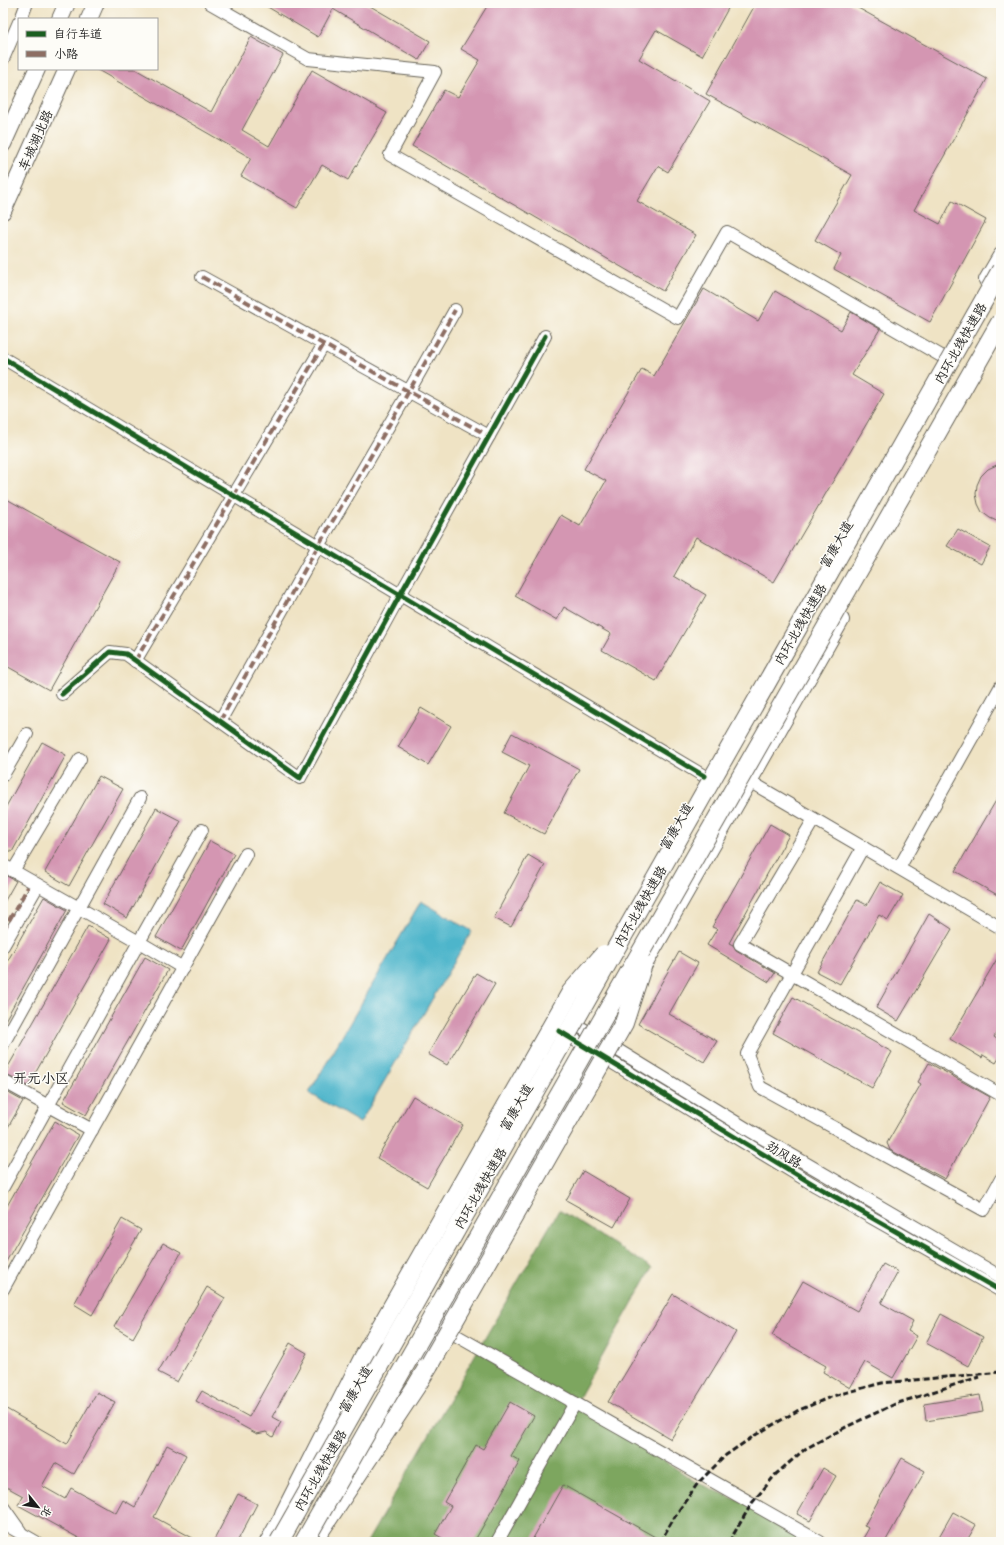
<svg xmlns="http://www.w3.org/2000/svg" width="1004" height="1545" viewBox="0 0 1004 1545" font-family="'Patrick Hand','LXGW WenKai TC',sans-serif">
<rect width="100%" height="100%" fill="#fdfcf7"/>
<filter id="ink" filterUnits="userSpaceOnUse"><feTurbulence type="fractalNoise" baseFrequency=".025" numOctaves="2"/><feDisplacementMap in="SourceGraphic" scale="8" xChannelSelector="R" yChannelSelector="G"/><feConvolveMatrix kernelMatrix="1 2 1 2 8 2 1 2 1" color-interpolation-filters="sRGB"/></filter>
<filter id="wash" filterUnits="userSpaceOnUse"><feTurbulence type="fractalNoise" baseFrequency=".012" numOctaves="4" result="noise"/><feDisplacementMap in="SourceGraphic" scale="16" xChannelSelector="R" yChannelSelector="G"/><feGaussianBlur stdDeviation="0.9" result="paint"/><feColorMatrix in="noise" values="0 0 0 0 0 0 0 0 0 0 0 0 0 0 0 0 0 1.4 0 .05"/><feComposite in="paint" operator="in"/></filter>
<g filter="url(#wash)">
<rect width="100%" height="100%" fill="#efe3c4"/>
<polygon fill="#7da65e" stroke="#4c613d" points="559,1210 652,1268 576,1403 698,1483 751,1506 817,1542 367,1542"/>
<polygon fill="#4db5cb" stroke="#346874" points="421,901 472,931 360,1123 309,1093"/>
<g id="blocks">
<g fill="#d496b2">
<polygon points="261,3 365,3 430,41 419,60 333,9 318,37"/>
<polygon points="489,3 731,3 702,56 656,30 639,59 710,101 668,172 658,166 637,201 696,235 663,291 412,146 444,90 458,97 480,60 461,49"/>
<polygon points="756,3 849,3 987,79 914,210 940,224 952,201 986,220 930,322 834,269 841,255 815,240 852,175 706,94"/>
<polygon points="251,37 283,55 242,130 269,146 312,70 387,113 348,180 322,165 297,208 241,176 251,158 96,69 135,69 211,112"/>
<polygon points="704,289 758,321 775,291 841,330 851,312 880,329 852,375 884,394 774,582 696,537 674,576 706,595 656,681 602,650 611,634 564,607 557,620 515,596 561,515 580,526 606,481 584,469 642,369 654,376"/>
<polygon points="1001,463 1001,523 990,518 982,512 978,504 976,494 977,485 981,476 988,469"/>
<polygon points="3,497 120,562 49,690 3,664"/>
<polygon points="958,529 990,547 981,564 947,546"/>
<polygon points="421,708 451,726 428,765 398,747"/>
<polygon points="512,733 579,769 544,834 504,813 529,766 502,752"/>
<polygon points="42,742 66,755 12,852 3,847 3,812"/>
<polygon points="99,776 123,789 69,886 45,872"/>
<polygon points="1001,792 1001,897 955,871"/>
<polygon points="156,808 181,821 127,918 103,904"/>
<polygon points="770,824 789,835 729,943 733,945 736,950 775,973 769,982 707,945 717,929 712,927"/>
<polygon points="210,841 234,854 181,951 156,937"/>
<polygon points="528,855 545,865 511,927 494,918"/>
<polygon points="3,874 16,881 3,904"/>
<polygon points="880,882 903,895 888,920 879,915 840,984 817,972 857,900 867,905"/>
<polygon points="44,897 67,910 3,1024 3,969"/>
<polygon points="929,914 952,929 898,1021 876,1008"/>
<polygon points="88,926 111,939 28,1086 4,1074"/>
<polygon points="679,952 698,963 669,1014 717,1041 704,1062 638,1024"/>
<polygon points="1001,952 1001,1025 994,1037 1001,1042 1001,1055 996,1063 983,1055 982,1058 950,1039"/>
<polygon points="145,957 168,970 86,1115 63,1102"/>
<polygon points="476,973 495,984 447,1065 428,1054"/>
<polygon points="793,997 892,1052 872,1088 773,1033"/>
<polygon points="929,1063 990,1097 945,1179 890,1150 887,1143 921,1084 918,1082"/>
<polygon points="3,1090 23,1101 3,1136"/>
<polygon points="413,1096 463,1125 427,1187 377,1158"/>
<polygon points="55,1121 78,1135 3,1267 3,1213"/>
<polygon points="583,1171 630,1199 614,1227 566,1200"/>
<polygon points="122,1219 141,1230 92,1315 74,1304"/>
<polygon points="163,1243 181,1253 133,1338 114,1327"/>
<polygon points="883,1264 898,1272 881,1303 913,1321 908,1331 917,1336 893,1378 865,1362 850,1388 823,1372 826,1366 772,1335 803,1281 857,1311"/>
<polygon points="207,1287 225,1298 177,1382 158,1372"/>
<polygon points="673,1294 736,1332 671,1439 608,1402"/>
<polygon points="941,1314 983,1337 968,1366 926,1343"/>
<polygon points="290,1343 307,1353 272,1417 281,1422 273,1437 266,1432 257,1434 196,1401 202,1391 249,1417"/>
<polygon points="97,1392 115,1402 74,1474 55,1463 42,1486 65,1499 71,1488 116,1513 123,1500 135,1507 167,1445 186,1455 154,1517 200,1542 86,1542 18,1505 23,1496 3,1485 3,1407 67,1444"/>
<polygon points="980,1395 983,1412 926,1421 924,1404"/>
<polygon points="510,1402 534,1416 511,1456 520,1461 474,1542 449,1542 435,1534 451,1506 444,1502 476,1445 483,1449"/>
<polygon points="902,1458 925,1471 885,1542 861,1542 869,1528 864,1526"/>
<polygon points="823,1468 836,1476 810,1521 797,1514"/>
<polygon points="563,1485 664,1542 531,1542"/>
<polygon points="238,1494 257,1504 237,1542 213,1542"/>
<polygon points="953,1512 976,1525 966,1542 936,1542"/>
</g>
</g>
</g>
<g filter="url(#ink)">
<use href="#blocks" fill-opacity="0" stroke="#666257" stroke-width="1"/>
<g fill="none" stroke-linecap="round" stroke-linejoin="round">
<g stroke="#666257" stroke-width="14">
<g id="minor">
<polyline points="210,3 308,59 435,72 390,155 678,318 727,232 943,357"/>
<polyline points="21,19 27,3"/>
<polyline points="3,59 19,22"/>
<polyline points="202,277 489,436"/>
<polyline points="3,358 704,776"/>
<polyline points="135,661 324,344"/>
<polyline points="62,694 110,652 126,654 300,778 400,595 545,336"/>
<polyline points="220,721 318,546 409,391 455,310"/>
<polyline points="3,775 27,734"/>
<polyline points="749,781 1001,928"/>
<polyline points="814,819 740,944 1001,1095"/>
<polyline points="863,847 747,1054 760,1087 984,1210 1001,1179"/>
<polyline points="3,865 139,942 3,1187"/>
<polyline points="899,868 1001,686"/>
<polyline points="13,871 80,759"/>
<polyline points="3,946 38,885"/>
<polyline points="183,968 139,942 202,830"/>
<polyline points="567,1019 752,1132 1001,1277"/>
<polyline points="560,1031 816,1186 1001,1291"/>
<polyline points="3,1044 140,798"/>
<polyline points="3,1081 92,1130"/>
<polyline points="3,1289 246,854"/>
<polyline points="443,1328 820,1542"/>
<polyline points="3,1507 20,1531"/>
<polyline points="3,1523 36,1542"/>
<polyline points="497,1542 575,1403"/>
</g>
</g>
<g stroke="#666257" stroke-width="18">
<g id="major">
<polyline points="60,19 67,3"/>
<polyline points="89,19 96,3"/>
<polyline points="3,144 37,69"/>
<polyline points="3,211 67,69"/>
<polyline points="987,280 1001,256"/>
<polyline points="420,1357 841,620"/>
<polyline points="268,1542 290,1503"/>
</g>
</g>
<g stroke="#666257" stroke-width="20">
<g id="highway">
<polyline points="284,1514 363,1358 376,1335"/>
<polyline points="320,1531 417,1385 429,1365"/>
</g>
</g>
<use href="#minor" stroke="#fff" stroke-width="12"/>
<use href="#major" stroke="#fff" stroke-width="16"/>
<use href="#highway" stroke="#fff" stroke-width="18"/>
<g stroke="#1c1c1c" stroke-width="3" stroke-dasharray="6 3" stroke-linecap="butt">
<polyline points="660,1542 677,1513 698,1483 726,1455 757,1434 797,1411 833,1396 882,1383 1001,1372"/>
<polyline points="729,1542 752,1503 776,1474 805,1449 848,1426 895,1404 979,1377"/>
</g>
<g stroke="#666257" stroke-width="20" stroke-linecap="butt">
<g id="highway-bridge">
<polyline points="376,1335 571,992 604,954"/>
<polyline points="429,1365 624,1023 643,964"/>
<polyline points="279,1542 1001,270"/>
<polyline points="304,1542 1001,321"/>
</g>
</g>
<use href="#highway-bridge" stroke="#fff" stroke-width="18"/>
<g stroke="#8d6e63" stroke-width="4" stroke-dasharray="8 4" stroke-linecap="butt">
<polyline points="202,277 489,436"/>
<polyline points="135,661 324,344"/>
<polyline points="220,721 318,546 409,391 455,310"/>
<polyline points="3,931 28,887"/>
</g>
<g stroke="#fdfcf7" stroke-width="8">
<g id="cycleway">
<polyline points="3,358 704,776"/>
<polyline points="62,694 110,652 126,654 300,778 400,595 545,336"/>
<polyline points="559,1031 816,1186 1001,1291"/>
</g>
</g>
<use href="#cycleway" stroke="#1b5e20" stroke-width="5"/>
</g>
</g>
<g text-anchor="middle" stroke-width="3" stroke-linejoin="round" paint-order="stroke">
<g font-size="13" fill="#1c1c1c" stroke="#fdfcf7">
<text transform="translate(35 140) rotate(-66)" y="5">车城湖北路</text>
<text transform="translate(960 343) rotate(-60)" y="5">内环北线快速路</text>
<text transform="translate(836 544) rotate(-60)" y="5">富康大道</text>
<text transform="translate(800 624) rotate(-60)" y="5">内环北线快速路</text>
<text transform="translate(676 826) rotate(-60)" y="5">富康大道</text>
<text transform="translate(640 906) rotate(-60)" y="5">内环北线快速路</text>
<text transform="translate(516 1107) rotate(-60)" y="5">富康大道</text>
<text transform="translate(784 1154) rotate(31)" y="5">劲风路</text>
<text transform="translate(480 1188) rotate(-60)" y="5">内环北线快速路</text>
<text transform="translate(355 1389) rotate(-60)" y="5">富康大道</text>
<text transform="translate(320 1470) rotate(-60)" y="5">内环北线快速路</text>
</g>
<g font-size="14" fill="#1c1c1c" stroke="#fdfcf7">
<text x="41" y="1083">开元小区</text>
</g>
</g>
<rect width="1004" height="1545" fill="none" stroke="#fdfcf7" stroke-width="16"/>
<rect x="18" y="18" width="140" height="52" fill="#fdfcf7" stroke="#a3a29f"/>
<rect x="26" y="31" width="20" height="6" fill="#1b5e20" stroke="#a3a29f"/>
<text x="54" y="38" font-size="12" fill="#1c1c1c">自行车道</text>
<rect x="26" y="51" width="20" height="6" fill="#8d6e63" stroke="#a3a29f"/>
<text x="54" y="58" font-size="12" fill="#1c1c1c">小路</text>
<g transform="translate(38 1507) rotate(120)" stroke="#fdfcf7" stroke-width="3" paint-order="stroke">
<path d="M0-3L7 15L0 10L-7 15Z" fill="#1c1c1c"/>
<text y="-6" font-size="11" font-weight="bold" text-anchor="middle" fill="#1c1c1c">北</text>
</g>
</svg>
